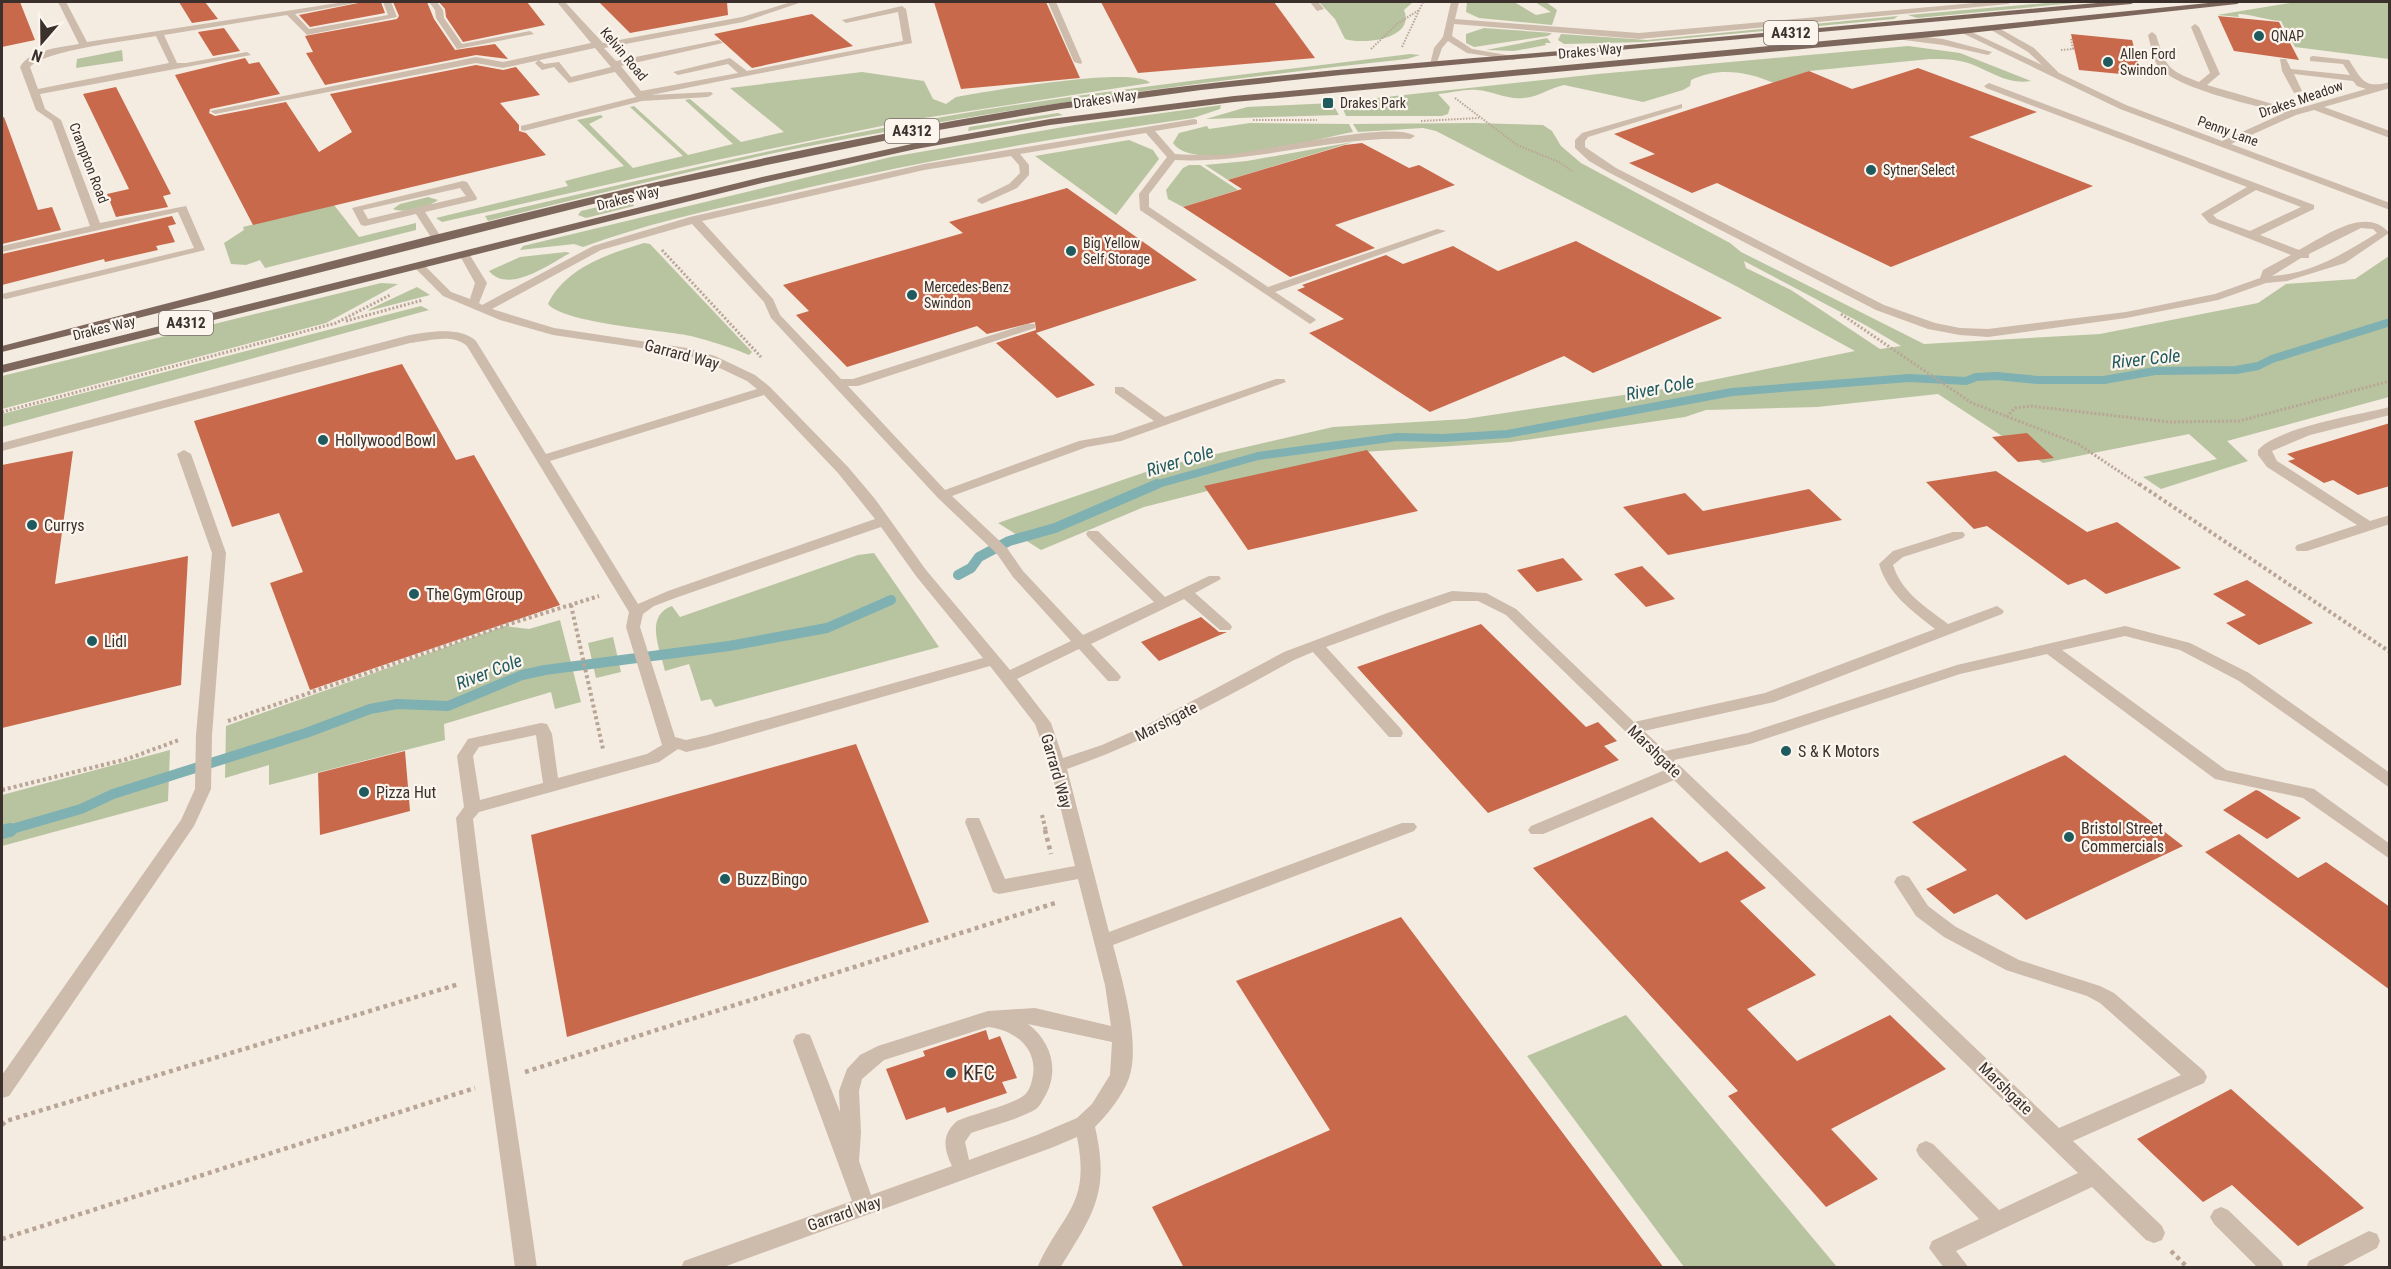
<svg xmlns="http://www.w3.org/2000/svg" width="2391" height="1269" viewBox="0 0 2391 1269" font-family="'Roboto Condensed',sans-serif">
<rect width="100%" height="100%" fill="#f4ebe1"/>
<g fill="#b8c4a0" fill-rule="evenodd">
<path d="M1319,2H1413L1404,10C1416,39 1363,45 1345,39L1335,19Z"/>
<polygon points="1467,2 1514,2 1536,15 1551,12 1535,2 1546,2 1557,10 1552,25 1479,18 1466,12"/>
<polygon points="2057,2 2086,2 1917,18 1908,15"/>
<path d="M2296,2H2389V59L2295,47L2281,21C2265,20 2252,14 2238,14L2239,17L2217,15Z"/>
<polygon points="1898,16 1894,19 1643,42 1564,44 1558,40 1561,34 1647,40"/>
<polygon points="1484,28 1552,33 1548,36 1474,47 1466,43 1466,34"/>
<polygon points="1547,38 1551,43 1545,43 1546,45 1514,51 1486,50"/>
<path d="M1908,46L1960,53L2031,81C2007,85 1991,71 1968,63C1956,59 1943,59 1930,59L1809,71L1774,83C1746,71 1718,67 1691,80L1690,86L1683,90L1643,102L1564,85C1549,88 1539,97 1524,98C1507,100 1493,91 1477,90C1464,89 1451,93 1438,94L1450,107L1448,114L1442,116H1346L1340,102L1598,74Z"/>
<polygon points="122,50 123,61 76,68 77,59"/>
<path d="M1410,54L1420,55L1407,59C1202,81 997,109 794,149C692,170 590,196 488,221L485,216C637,181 788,144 942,117C1097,90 1254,74 1410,54Z"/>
<path d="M862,72L924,81L933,99L946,104L956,97C984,92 1135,65 1150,83L911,120L721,159L442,222L436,218L568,186L565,181L624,166L577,120L601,115L603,117L589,124L633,168L683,156L630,107L634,106L688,155L733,144L685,100L690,99L741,142L784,132L730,88Z"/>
<polygon points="1332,103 1339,115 1206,119 1247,107"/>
<path d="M1221,105L1220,109L1193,118C1052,138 914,162 776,195C711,210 645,224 583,247L574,244L520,250L523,246L891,157L1075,125Z"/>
<polygon points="1058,113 1063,115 968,131 969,127"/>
<path d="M1250,123L1349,124L1353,132C1319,138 1194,175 1173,143L1179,133L1207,126L1209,129Z"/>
<path d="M1475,123L1543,125L1552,131L1561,146L1581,163L1730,243L1741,252L1924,344L2100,334L2258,303L2286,284L2355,279L2389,256V397L2227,441L2248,461L2161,489L2143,477L2217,459L2189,434L2043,463L1938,394L1817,407L1706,410L1685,417L1511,442L1363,452L1144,507L1041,550L998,523L1160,467L1333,427L1465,419L1683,386L1855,351L1734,285L1436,131L1423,128L1358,132L1353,124ZM1744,261L1867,326L1901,346L1880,349L1791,290L1746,268Z"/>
<polygon points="1129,140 1153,150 1159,159 1116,215 1035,156"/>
<polygon points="1353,142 1228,180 1205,165 1247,161"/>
<polygon points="1189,165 1200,165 1238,190 1183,207 1168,199 1166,190 1183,168"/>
<path d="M428,197L438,200C429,207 404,214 393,209L400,204Z"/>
<polygon points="635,198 632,201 634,206 586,218 578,215 581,211"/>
<polygon points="334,205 359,237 416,223 416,230 265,268 260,260 246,265 231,264 224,243 244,230 243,227"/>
<path d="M644,243L650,244L752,352L749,355C730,347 711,341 691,336C663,330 563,323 548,304C565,268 608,254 644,243Z"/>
<path d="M566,252L570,253C551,263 509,295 489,271L520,257Z"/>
<polygon points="381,283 398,284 326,323 2,409 2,376"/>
<polygon points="417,287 430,295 368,311 370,309"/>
<polygon points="421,306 429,310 2,427 2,414"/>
<path d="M874,553L939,647L715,707L711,699L701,701L689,664L665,671C660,649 644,616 672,606L680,617L858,555Z"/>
<polygon points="560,620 581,702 555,709 551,692 444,724 445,740 269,785 269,765 225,778 226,726 505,626 529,629"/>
<polygon points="613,637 621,672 596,678 588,643"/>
<polygon points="170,750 168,801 2,846 2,795"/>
<polygon points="1626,1015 1837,1267 1684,1267 1527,1056"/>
</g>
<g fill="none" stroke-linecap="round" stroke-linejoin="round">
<polyline stroke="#7fb0b2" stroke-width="8" points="1151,486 1258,456 1397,437 1443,438 1507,434 1732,392 1909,378 1966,381 1976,377 1997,376 2038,380 2104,380 2155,371 2236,370 2258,366 2272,359 2390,322"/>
<g stroke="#7fb0b2" stroke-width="10">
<polyline points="958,575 971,568 979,557 1009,541 1055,528 1157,484"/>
<polyline points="5,831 81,809 113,794 306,733 370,709 397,704 448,706 522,675 545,670 729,646 827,628 891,600"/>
</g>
<polyline stroke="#7fb0b2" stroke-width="14" points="2,832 10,830"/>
</g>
<g fill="#c8694b">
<polygon points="2,2 20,2 35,40 2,47"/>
<polygon points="179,2 205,2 218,19 192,23"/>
<polygon points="363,2 381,2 385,13 310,27 299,15"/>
<polygon points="393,2 427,2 434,19 455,50 495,44 508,59 476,55 325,85 306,53 313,52 305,36 397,19 399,16"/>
<polygon points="439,2 527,2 545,25 463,42 446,17 445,9"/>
<polygon points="599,2 727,2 728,15 630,33"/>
<polygon points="934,2 1046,2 1080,78 961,89"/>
<polygon points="1101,2 1274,2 1315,58 1138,73"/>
<polygon points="812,14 853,46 752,68 714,34"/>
<polygon points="2218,16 2279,22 2299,60 2234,51"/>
<polygon points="224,28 240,51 213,56 198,32"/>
<polygon points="2071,34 2132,40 2142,76 2079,70"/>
<polygon points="245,58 249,64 259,62 280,94 210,109 209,113 215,116 286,102 319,152 352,132 330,94 476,65 503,70 516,67 540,95 500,103 519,125 519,131 526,133 546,155 253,225 175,75"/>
<polygon points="1918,68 2037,112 1969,137 2093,186 1891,267 1717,183 1692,193 1629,163 1655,154 1614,134 1809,71 1852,89"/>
<polygon points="116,87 171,194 163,196 168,207 116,217 107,194 129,189 83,94"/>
<polygon points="4,117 38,210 52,207 61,230 2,244 2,118"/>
<polygon points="1362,143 1409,168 1419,165 1455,185 1335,225 1375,248 1290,277 1183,207 1242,189 1228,180 1345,145"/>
<polygon points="1067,188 1197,280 1036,333 1095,385 1057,398 996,343 1036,330 1035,322 987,334 977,326 847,367 796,315 809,311 783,285 963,233 949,222"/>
<polygon points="172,216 176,224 168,226 175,242 156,246 158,250 105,262 104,259 2,285 2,254"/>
<polygon points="1576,241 1722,318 1593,373 1564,356 1430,412 1309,333 1344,319 1297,290 1305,287 1302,285 1386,255 1403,264 1453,246 1498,271"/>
<polygon points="402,364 456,460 474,455 560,605 310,690 270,583 303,572 279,513 232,527 194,421"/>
<polygon points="2390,423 2390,486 2358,495 2333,480 2324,483 2288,461 2295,459 2287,454"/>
<polygon points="2027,433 2054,458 2018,462 1992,437"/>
<polygon points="1367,450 1418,511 1248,550 1204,486"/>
<polygon points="73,451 55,584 188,556 181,685 2,728 2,465"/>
<polygon points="1996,471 2087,532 2117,522 2181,568 2106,594 2085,579 2068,585 1987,526 1974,529 1926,482"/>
<polygon points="1809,489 1842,520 1668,555 1623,507 1685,493 1703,511"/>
<polygon points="1563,558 1583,580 1537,592 1517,570"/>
<polygon points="1642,566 1675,599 1646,607 1614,574"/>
<polygon points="2247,580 2313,623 2259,645 2226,623 2246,615 2213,594"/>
<polygon points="1201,617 1219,632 1227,632 1159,661 1141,642"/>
<polygon points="1481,624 1586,727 1598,722 1617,741 1604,746 1619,760 1488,813 1357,667"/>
<polygon points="856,744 929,922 567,1037 531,835"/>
<polygon points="405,751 410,811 320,835 318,773"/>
<polygon points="2065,755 2183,846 2026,920 1997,894 1954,914 1926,889 1967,870 1912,822"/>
<polygon points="2256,790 2259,791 2301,818 2267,839 2223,810"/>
<polygon points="1652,817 1700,863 1727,851 1766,888 1740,901 1816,975 1747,1009 1797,1061 1890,1015 1946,1069 1831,1129 1878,1179 1826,1207 1728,1096 1738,1091 1533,868"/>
<polygon points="2239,834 2298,878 2326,862 2390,907 2390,990 2205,852"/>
<polygon points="1401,917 1664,1268 1184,1268 1152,1207 1330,1130 1236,981"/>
<polygon points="986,1030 989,1040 1000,1036 1017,1078 1002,1082 1007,1093 947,1113 945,1107 906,1120 886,1069 925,1056 923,1051"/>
<polygon points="2231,1089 2364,1208 2298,1246 2232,1185 2203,1202 2137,1139"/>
</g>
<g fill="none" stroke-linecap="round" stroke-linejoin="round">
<g stroke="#b9a596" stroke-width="2" stroke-dasharray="1.5 1.5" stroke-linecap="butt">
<polyline points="1402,47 1423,2"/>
<polyline points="1371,49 1397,24 1419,10"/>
<polyline points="2061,50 2073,49 2071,39"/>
<polyline points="1455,98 1517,145 1559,162 1572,171"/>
<polyline points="1253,120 1317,120"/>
<polyline points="1421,121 1479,118"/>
</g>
<g stroke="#b9a596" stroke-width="3" stroke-dasharray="2 2" stroke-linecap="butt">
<polyline points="662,250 761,357"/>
<polyline points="1841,314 1972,403 2078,444 2141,486"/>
<polyline points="346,321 423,300"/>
<polyline points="2,412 336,323 390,295"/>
<polyline points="2007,417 2015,408 2030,406 2169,422 2239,421 2390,381"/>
</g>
<g stroke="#b9a596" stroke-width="4" stroke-dasharray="3 3" stroke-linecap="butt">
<polyline points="2139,484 2390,652"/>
<polyline points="571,605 603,749"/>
<polyline points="228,721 506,625 599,596"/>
<polyline points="2,790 127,759 179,740"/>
<polyline points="1042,815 1046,831"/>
</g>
<g stroke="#b9a596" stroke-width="4.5" stroke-dasharray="4 4" stroke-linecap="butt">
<polyline points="1045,830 1051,854"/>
<polyline points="525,1072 1055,903"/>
<polyline points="2,1125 6,1121 459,984"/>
<polyline points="2,1239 475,1088"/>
<polyline points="2171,1251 2188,1268"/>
</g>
<g fill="#cdbbac" fill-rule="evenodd">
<path d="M58,2H66L87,42L344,2H361L295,14L309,29L388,15L383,2H391L397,17L307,35L287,15L164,35L177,63H186L247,52L251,55L40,94L45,109L61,120L100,223L186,206L205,250L6,299L2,298V294L194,248L178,212L2,252V246L90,226L52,121L36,110L20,67C29,50 62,47 79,44ZM156,36L169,63L38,89L30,67C45,50 129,41 156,36Z"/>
<polygon points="429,2 437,2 443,10 444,18 462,44 530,31 534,34 457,49 436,18 435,10"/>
<polygon points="557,2 565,2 603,43 742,17 791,2 802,2 743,22 604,48 616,61 719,40 723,43 621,66 641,91 738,73 728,64 678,75 673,72 730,58 747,71 903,41 898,12 846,23 842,20 902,6 906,9 912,43 651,95 711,92 713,94 708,97 642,101 524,131 521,130 521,126 636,97 615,72 569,83 554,67 542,70 535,63 539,60 544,64 559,62 571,77 611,67 595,48 503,68 476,63 215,114 210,111 476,57 503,62 591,43"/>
<polygon points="1048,2 1056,2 1082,62 1081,64 1074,62"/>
<polygon points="1310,2 1318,2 1324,9 1317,11"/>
<polygon points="1451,2 1459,2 1455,19 1639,33 1986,2 2012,2 2008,4 1639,39 1454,24 1452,36 1472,49 1518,57 1514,60 1467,53 1448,41 1442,48 1436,65 1430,65 1434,48 1443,37"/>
<path d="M2195,24L2199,27L2220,74L2207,85L2293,110L2366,89L2357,86L2353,81L2294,74L2302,91L2294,93L2282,71L2280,59H2286L2291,69L2350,75L2343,64L2310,61V57L2313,56L2349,60C2362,80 2364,89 2390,82V88L2324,107L2390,131V138L2314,110L2296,115L2231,144L2390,203V210L2120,109L1958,31L1965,29L2042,65L2028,52L1988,28L1995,26L2034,48L2059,73L2126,105L2222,141L2284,113C2254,105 2176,89 2158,66C2152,58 2151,45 2148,35L2152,32L2156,35C2166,67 2167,70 2199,82L2210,73L2191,27Z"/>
<polygon points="1899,34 1943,39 1992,52 1988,55 1943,45 1896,39 1895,37"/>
<path d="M1989,83L2314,205V209L2260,235L2299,250C2324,237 2366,205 2389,233L2345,263L2287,281L2266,283L2218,300L2126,318L1988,337L1960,335L1928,329L1876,310L1608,172L1589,161L1575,148V140L1582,133L1682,104V108L1588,137L1585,141V147L1616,168L1884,305L1935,323L1960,328L1988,329L2126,312L2215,294L2260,278L2263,270L2291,255L2209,223L2201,214L2247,187L1986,88L1984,86ZM2256,190L2301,207L2250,231L2217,219L2213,215ZM2361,228L2373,229L2377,233C2345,253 2311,274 2272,276L2301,258H2309V254Z"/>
<path d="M1194,119L1197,120V124L1155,131L1175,154C1194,155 1212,156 1231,154C1264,151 1393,120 1415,136L1410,139C1330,136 1254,164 1175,160L1149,194V207L1268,287L1437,229L1446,231L1275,292L1314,318L1316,320L1310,324L1140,210L1139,194L1167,157L1146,133L1020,154L1029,165V175L1017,188L982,204L977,201L978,199L1009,184L1020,173L1019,165L1011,156L924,170L702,221L773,299L780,315L841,379H853L1027,324H1035V328L858,386H848L945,490L1079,441L1113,435L1154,421L1115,393V387H1123L1165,417L1276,379H1284L1286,382L1121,441L1087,447L952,496L1007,548L1023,571L1083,635L1154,602L1088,537L1086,534L1088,531H1098L1165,597L1209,576H1219L1221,579L1195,593L1230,624L1232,627L1230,630H1220L1184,599L1091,644L1118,673L1121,677L1118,681H1108L1079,649L1017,679L1051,723L1063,758L1102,745L1147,725L1284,652L1390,612L1452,591L1486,593L1516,609L1634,722L1765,693L1935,629C1911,610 1888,594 1879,564L1893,551L1953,532H1963L1965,535L1963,538L1903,557L1893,565C1902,593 1926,607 1948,624L1997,606L2004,611L2002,614L1774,702L1644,731L1665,751L1748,733L1957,665L2125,626L2190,643L2249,673L2390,773V788L2239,681L2180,650L2125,636L2062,650L2226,770L2314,789L2390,844V859L2303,798L2215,779L2047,654L1960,674L1750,744L1674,760L2059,1128L2181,1075L2100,1003L2087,996L2006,970L1944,937L1916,916L1894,882L1897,877L1903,875L1909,877L1928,906L1956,927L2019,960L2100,986L2114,993L2204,1071L2207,1077L2204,1083L2073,1141L2162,1226L2165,1233L2162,1240L2154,1243L2146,1240L2092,1187L1956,1251L1969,1268H1944L1929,1248L1932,1241L1979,1219L1919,1156L1916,1150L1919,1144L1926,1141L1933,1144L1999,1210L2078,1173L1674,780L1543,834H1531L1528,830L1531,826L1665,770L1506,615L1478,601H1453L1326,647L1401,729L1403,733L1401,737H1389L1313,652L1294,660C1220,700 1147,741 1067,769L1109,932L1402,823H1414L1417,827L1414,831L1113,945C1122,979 1141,1044 1129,1078C1123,1095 1108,1114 1095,1127C1110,1192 1094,1213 1060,1268H1037C1062,1212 1091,1206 1077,1137L1051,1148L721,1268H681L684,1261L852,1201L793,1041L796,1035L803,1033L810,1035L840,1112L839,1091L847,1069L860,1055L878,1046L988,1011L1035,1008L1111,1026L1105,985L1078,879L999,894L993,892L965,822L967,818H979L1005,879L1075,866L1050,766L1035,724L990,666L708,747L686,752L678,749L659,762L479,812L473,819C491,969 516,1118 537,1268H515C496,1118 472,968 456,818L464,807L457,756L468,739L541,723L547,724L552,734L558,778L647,754L662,745L626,627L629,612L467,346C452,333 429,341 410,343L2,451V443L406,336C427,332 459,326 476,341L546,454L757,389L747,381L707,362L682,354L553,335L500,320L443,296L414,267V263H422L451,292L470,299L475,283L459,254L468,252L487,283L479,303L482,305L593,246L690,217L924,164ZM692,224L764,302L771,318L938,498L997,554L1013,577L1071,641L1010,670L926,570L875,499L848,467L770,387L755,375L715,356L687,348L554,328L492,309L601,250ZM764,395L838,473L875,519L668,591L638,604L550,461ZM881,527L916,576L983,658L708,735L686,740L675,737L640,627L643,614L654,606L678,597ZM536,735L543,783L480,800L473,756L479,747ZM1028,1024L1112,1042L1110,1075L1092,1104L1077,1118L1037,1135L969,1160L965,1142L971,1133C990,1126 1020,1119 1036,1109C1040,1106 1042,1101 1044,1098C1060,1072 1052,1042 1028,1024ZM988,1027C1015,1030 1040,1049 1032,1080C1031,1085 1028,1093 1023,1096C1013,1104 971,1115 957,1121C941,1135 944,1149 952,1166L871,1195L859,1161L861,1132L859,1091L862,1079L884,1060Z"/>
<path d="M463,181L467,182L477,198L476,200L425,212L443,240L438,243L434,242L416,214L365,226L361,225L352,208ZM460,188L466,196L368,219L363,210Z"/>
<path d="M2390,407V415L2310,435L2272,451L2277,461L2370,521L2390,515V524L2307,551H2297L2295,548L2297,545L2357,525L2267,467L2258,455V450C2278,427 2359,415 2390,407Z"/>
<polygon points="184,450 191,454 226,553 212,735 211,789 194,826 9,1096 2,1098 2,1075 181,820 195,789 196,735 212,553 177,454"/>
<polygon points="2221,1207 2228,1210 2281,1261 2284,1268 2258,1268 2214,1224 2210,1217 2214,1210"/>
<polygon points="2369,1231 2377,1234 2380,1241 2377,1248 2339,1268 2306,1268 2309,1261"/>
</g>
<g fill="#7d675c" fill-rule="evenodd">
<path d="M2109,2H2135L2131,4L1341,75L1201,90L1061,109L927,132L661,187L2,352V346C352,257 702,159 1060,103C1237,76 1416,63 1595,48C1766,33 1937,17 2109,2Z"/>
<polygon points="2218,2 2241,2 2237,4 1942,36 1234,102 1050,125 916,149 762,183 2,373 2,365 762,177 916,143 1050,119 1234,96 1942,30"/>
</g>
</g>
<g fill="#1f5a5e" stroke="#fbf5ee" stroke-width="2">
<circle cx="2259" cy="36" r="6"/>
<circle cx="2108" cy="62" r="6"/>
<rect x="1322" y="97" width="12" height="12" rx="3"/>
<circle cx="1871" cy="170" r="6"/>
<circle cx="1071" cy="251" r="6"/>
<circle cx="912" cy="295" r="6"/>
<circle cx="323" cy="440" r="6"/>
<circle cx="32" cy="525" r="6"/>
<circle cx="414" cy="594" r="6"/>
<circle cx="92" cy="641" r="6"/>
<circle cx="1786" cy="751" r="6"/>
<circle cx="364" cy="792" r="6"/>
<circle cx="2069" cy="837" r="6"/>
<circle cx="725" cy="879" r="6"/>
<circle cx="951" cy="1073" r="6"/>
</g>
<g text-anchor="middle" stroke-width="4.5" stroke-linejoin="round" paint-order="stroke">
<g font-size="14" fill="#3b302b" stroke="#fbf5ee" text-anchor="start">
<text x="2271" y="41">QNAP</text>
<text x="2120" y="59">Allen Ford<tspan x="2120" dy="16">Swindon</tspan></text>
<text x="1340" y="108">Drakes Park</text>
<text x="1883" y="175">Sytner Select</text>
<text x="1083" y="248">Big Yellow<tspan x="1083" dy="16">Self Storage</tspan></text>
<text x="924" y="292">Mercedes-Benz<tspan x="924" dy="16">Swindon</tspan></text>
</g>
<g font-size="14" fill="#3b302b" stroke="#fbf5ee">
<text transform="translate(1590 51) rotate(-5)" y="5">Drakes Way</text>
<text transform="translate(624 54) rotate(50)" y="5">Kelvin Road</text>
<text transform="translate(1105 99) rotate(-8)" y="5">Drakes Way</text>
<text transform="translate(2301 99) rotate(-19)" y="5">Drakes Meadow</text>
<text transform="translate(2228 131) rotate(20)" y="5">Penny Lane</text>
<text transform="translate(89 163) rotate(69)" y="5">Crampton Road</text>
<text transform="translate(628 198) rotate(-14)" y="5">Drakes Way</text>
<text transform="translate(104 328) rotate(-14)" y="5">Drakes Way</text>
</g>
<g fill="#fbf5ee" stroke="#756b66" stroke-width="1.5">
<rect x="1764" y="21" width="54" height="24" rx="4.5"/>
<rect x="885" y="119" width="54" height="24" rx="4.5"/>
<rect x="159" y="311" width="54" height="24" rx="4.5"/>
</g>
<g font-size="15" font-weight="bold" fill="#3b302b">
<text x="1791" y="38">A4312</text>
<text x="912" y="136">A4312</text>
<text x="186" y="328">A4312</text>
</g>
<g font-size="16" fill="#3b302b" stroke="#fbf5ee">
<text transform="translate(682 354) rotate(15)" y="6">Garrard Way</text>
<text transform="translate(1166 721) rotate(-27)" y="6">Marshgate</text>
<text transform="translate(1655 751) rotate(44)" y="6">Marshgate</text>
<text transform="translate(1057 771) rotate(74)" y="6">Garrard Way</text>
<text transform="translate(2006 1088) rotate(44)" y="6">Marshgate</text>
<text transform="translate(844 1213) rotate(-19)" y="6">Garrard Way</text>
</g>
<g font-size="16" fill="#3b302b" stroke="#fbf5ee" text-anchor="start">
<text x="335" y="446">Hollywood Bowl</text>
<text x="44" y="531">Currys</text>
<text x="426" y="600">The Gym Group</text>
<text x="104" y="647">Lidl</text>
<text x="1798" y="757">S &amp; K Motors</text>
<text x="376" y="798">Pizza Hut</text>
<text x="2081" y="834">Bristol Street<tspan x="2081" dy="18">Commercials</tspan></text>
<text x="737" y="885">Buzz Bingo</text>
</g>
<g font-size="18" font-style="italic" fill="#1f5a5e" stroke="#fbf5ee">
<text transform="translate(2146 359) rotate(-6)" y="6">River Cole</text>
<text transform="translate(1660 388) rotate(-11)" y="6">River Cole</text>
<text transform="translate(1180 461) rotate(-17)" y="6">River Cole</text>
<text transform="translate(489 672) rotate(-21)" y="6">River Cole</text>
</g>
<g font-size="20" fill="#3b302b" stroke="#fbf5ee" text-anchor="start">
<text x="963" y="1080">KFC</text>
</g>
</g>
<rect width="2391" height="1269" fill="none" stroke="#3b302b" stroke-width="6"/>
<g transform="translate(42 42) rotate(200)" stroke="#fbf5ee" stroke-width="4.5" paint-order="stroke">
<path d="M0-4.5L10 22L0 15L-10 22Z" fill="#3b302b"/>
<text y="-9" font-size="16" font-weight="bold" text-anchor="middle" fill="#3b302b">N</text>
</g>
</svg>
